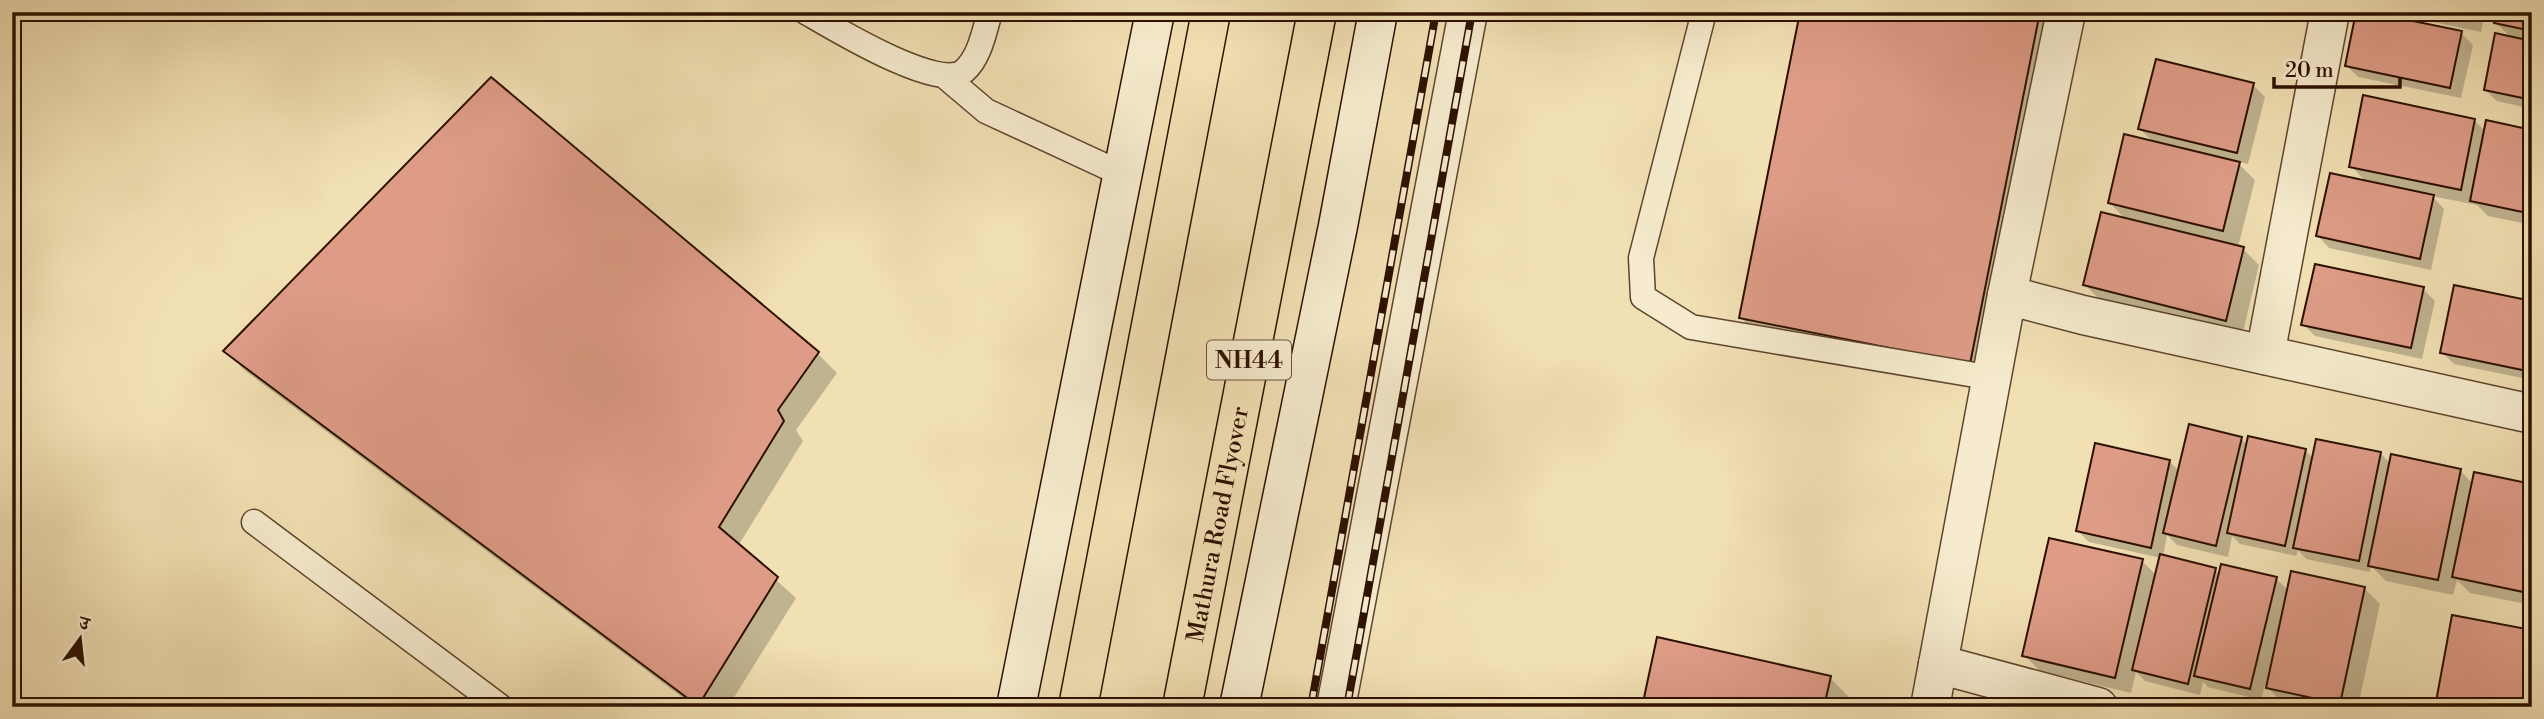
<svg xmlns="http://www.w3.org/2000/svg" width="2544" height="719" viewBox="0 0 2544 719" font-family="'Libre Bodoni','Noto Serif Devanagari',serif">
<rect width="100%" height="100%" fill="#f1e0b4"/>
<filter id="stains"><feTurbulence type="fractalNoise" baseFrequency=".00286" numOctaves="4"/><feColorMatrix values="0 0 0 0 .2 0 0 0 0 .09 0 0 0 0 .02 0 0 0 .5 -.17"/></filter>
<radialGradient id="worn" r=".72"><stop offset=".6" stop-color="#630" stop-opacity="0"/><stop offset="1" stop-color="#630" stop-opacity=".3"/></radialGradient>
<g fill="#0003">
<polygon points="1802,12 2063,12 1989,382 1760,337 1741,318"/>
<polygon points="2386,12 2485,12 2481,32"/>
<polygon points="2532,12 2532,109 2497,101 2485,90 2512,38 2496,23"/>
<polygon points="2461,33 2473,45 2461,98 2358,77 2347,66"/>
<polygon points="491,79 818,354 837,373 796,430 803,441 738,546 796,598 728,707 695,707 244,370 226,351"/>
<polygon points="2253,85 2265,97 2248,164 2236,161 2255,180 2238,247 2243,249 2259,265 2242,336 2101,301 2085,285 2127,221 2110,203 2154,143 2140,129"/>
<polygon points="2474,120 2486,132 2532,131 2532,225 2488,216 2477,205 2432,196 2444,209 2431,270 2329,248 2318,236 2367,183 2351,166"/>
<polygon points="2423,289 2435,301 2422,359 2315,336 2303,324"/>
<polygon points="2532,303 2532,380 2454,364 2442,352"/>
<polygon points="2241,438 2248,446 2306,451 2313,458 2381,454 2391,464 2460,470 2473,484 2532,486 2532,605 2470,593 2457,580 2453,595 2386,581 2371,566 2370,572 2306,559 2298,550 2296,556 2240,544 2232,536 2228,557 2177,545 2167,535 2163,557 2215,570 2220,575 2276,579 2289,591 2364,588 2380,604 2358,707 2298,707 2284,704 2265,685 2261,700 2208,687 2203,682 2200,695 2145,681 2136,672 2131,693 2040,671 2024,655 2142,561 2157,576 2161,558 2089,542 2078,531 2169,461 2180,472"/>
<polygon points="1830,678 1849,697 1847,707 1643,707"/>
</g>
<g fill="#de9c87" stroke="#2d1000" stroke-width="2">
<polygon points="1800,12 2040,12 1970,364 1739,318"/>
<polygon points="2356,12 2369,12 2462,31 2450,88 2345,66"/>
<polygon points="2427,12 2471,12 2469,21"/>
<polygon points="2497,12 2532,12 2532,31 2494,23"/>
<polygon points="2495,33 2532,41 2532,100 2484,90"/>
<polygon points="2156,59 2254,83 2237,153 2138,129"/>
<polygon points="491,77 819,352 778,410 784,421 719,527 778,577 698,706 223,351"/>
<polygon points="2363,95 2475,119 2461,190 2349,167"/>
<polygon points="2486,120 2532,130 2532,214 2470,201"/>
<polygon points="2124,134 2240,162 2223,231 2108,203"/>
<polygon points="2330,173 2434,195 2420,259 2316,236"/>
<polygon points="2101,212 2244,247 2226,321 2083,285"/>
<polygon points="2315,264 2424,287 2411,348 2301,325"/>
<polygon points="2454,285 2532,301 2532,372 2440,353"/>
<polygon points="2189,424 2242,437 2216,546 2163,533"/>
<polygon points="2248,436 2306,449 2285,546 2227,533"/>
<polygon points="2316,439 2381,452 2359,561 2293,548"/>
<polygon points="2095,443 2170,460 2151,548 2076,531"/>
<polygon points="2391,454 2461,469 2438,580 2368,566"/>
<polygon points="2474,472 2532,484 2532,575 2528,593 2452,577"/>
<polygon points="2049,538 2143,559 2115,678 2022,656"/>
<polygon points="2160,554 2216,568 2188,684 2132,670"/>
<polygon points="2221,564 2277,577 2250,689 2194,676"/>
<polygon points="2291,571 2365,587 2340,704 2266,688"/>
<polygon points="2452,615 2532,630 2532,707 2435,707"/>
<polygon points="1657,637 1831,676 1824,707 1642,707"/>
</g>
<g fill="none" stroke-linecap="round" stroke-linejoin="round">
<g stroke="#5e442d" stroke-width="27">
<g id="service">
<path d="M806,12C832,27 940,93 964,71C980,57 984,32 990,12"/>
<polyline points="1704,12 1641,258 1643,297 1691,327 1993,378"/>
<polyline points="947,78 986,111 1122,174"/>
<polyline points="254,522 501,707"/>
</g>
</g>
<g stroke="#5e442d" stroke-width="41">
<g id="minor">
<polyline points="2007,295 2083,315 2532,414"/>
<polyline points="2265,355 2330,12"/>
<polyline points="1938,664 2098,707"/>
<polyline points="1336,707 1468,12"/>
<polyline points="1930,707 2007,295 2066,12"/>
</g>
</g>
<g stroke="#2d1000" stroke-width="41">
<g id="secondary">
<polyline points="1016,707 1155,12"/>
<polyline points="1239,707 1338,226 1378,12"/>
</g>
</g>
<g stroke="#2d1000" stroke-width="41">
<g id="trunk">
<polyline points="1078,707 1211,12"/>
<path id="s1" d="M1182,707L1317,12"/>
</g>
</g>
<use href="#service" stroke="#f6ebce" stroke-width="24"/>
<use href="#minor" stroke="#f6ebce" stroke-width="38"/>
<use href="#secondary" stroke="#f6ebce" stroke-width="38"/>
<use href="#trunk" stroke="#f1e0b4" stroke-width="38"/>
<g stroke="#2d1000" stroke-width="8">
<g id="rail">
<polyline points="1311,707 1436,12"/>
<polyline points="1347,707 1472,12"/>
</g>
</g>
<use href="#rail" stroke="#f6ebce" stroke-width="5" stroke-dasharray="16" stroke-linecap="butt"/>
</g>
<g text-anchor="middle" stroke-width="5" stroke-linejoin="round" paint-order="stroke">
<rect fill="#f6ebce" stroke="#69523e" stroke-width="2" x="1207" y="340.5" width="84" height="39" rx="5"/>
<g font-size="23" font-weight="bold" fill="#2d1000">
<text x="1249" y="368">NH44</text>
</g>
<g font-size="24" fill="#2d1000" stroke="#f6ebce">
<text dy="8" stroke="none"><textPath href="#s1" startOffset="186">Mathura Road Flyover</textPath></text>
</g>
</g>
<rect width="2544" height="719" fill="none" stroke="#f1e0b4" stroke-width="42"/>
<rect x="14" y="14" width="2516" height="691" fill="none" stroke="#2d1000" stroke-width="3.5"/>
<rect x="21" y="21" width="2502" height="677" fill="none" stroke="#2d1000" stroke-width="2"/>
<g transform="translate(80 639) rotate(15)" stroke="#f6ebce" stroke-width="5" paint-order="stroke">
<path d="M0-5L12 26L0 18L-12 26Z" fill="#2d1000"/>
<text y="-10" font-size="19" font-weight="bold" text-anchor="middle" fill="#2d1000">उ</text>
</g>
<path d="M2274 77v10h126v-10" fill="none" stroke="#2d1000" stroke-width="3.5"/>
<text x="2285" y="77" font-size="21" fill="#2d1000" stroke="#f6ebce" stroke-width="5" paint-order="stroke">20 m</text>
<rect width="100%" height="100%" filter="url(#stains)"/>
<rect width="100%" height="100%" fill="url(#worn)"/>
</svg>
